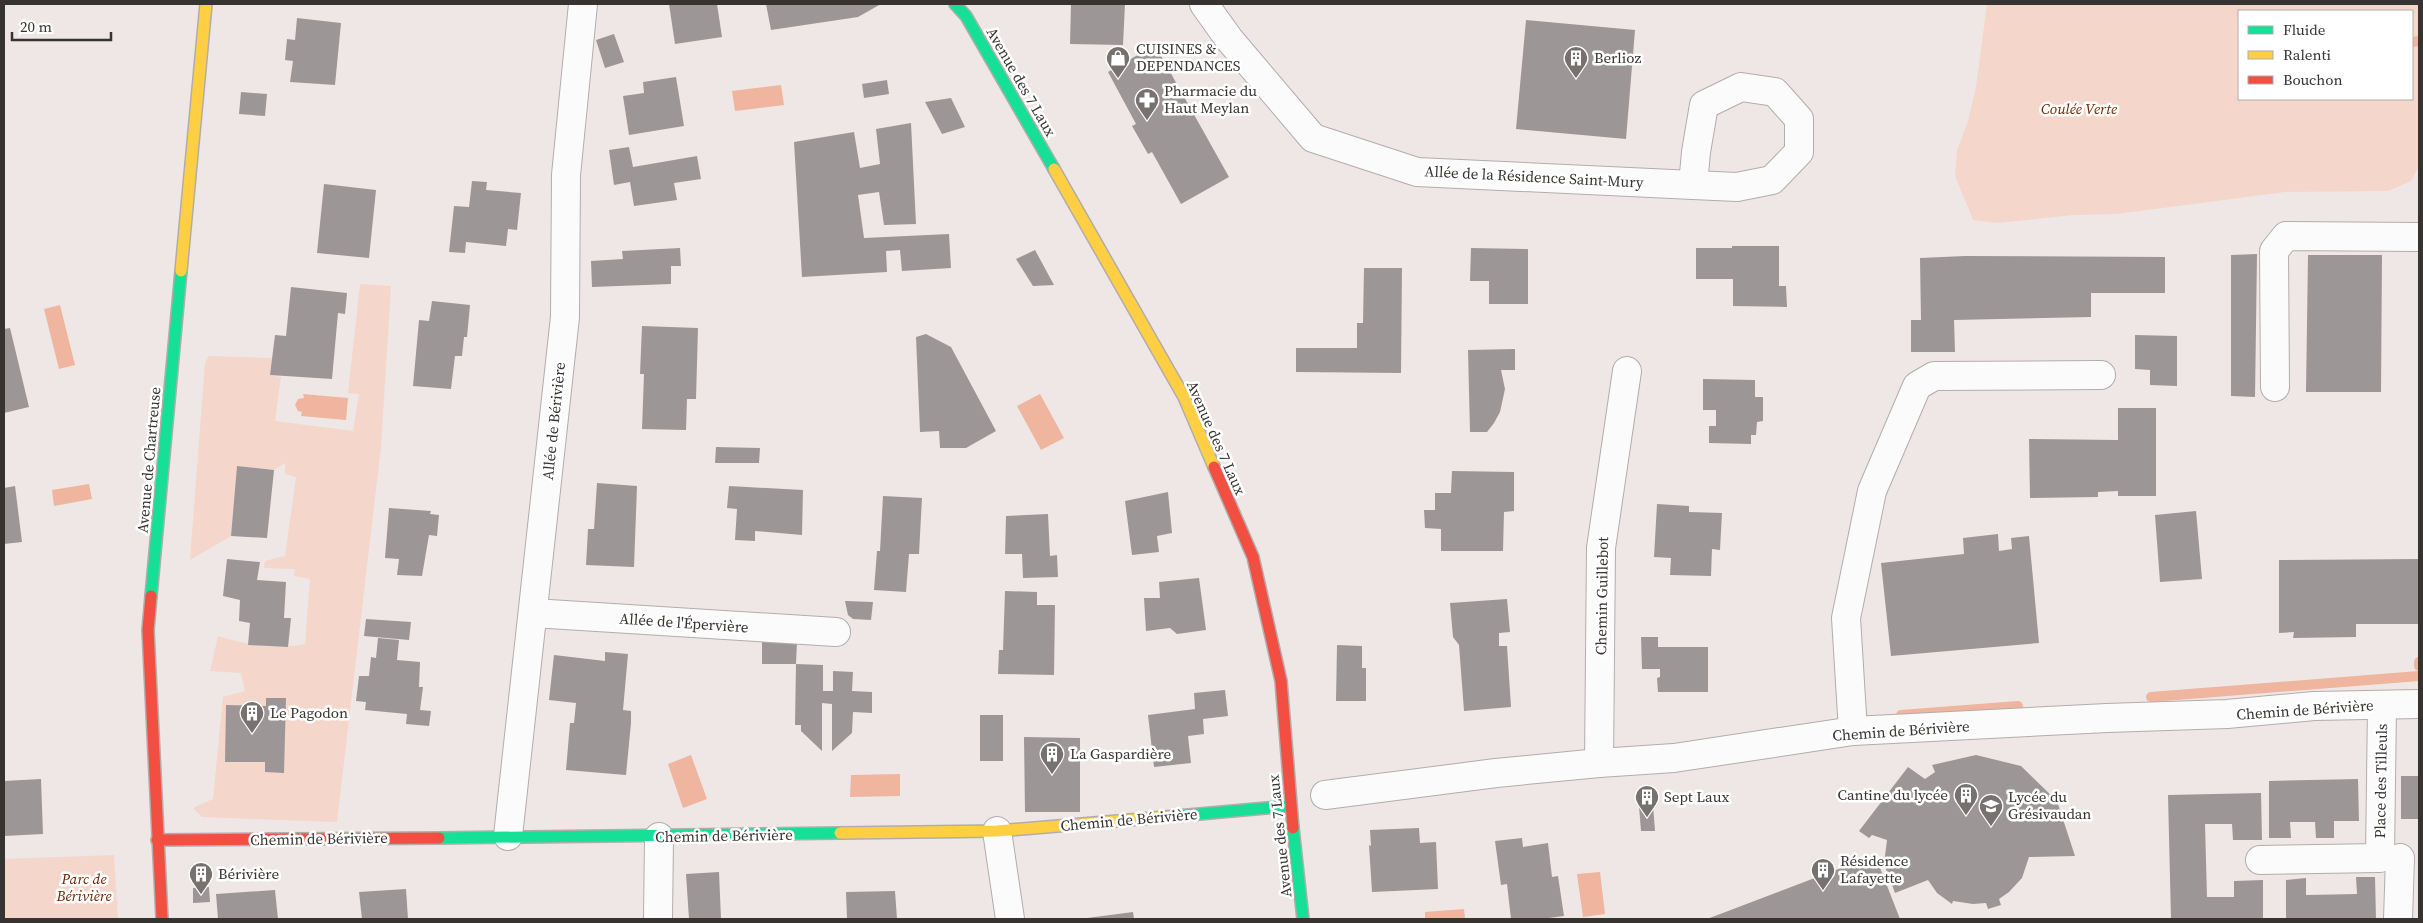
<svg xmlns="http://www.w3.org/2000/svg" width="2423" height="923" viewBox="0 0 2423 923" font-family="'Source Serif 4',serif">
<rect width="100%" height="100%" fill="#eee7e6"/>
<g fill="#f5d6cb" fill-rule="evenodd">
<path d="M1987,4H2419V166L2411,181L2388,191L2285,192L2117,214L2074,215L1997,223L1973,220L1955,176L1957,150L1968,121L1976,87ZM2239,11H2412V99H2239Z"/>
<path d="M360,284L391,286L381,447L337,822L202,817L193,808L213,799L223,697L245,691L241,673L210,671L218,636C247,645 275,650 305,644L310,579L294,576L295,569L264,568L265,561L285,556L296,477L285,474V463L274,470L237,466L231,536L190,560L205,363L209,356L272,358L270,375L281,377L275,421L353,431L359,394L348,393Z"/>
<polygon points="114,855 118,919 4,919 4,859"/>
</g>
<g fill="#efb59e">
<polygon points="781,85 784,105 735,111 732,91"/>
<polygon points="60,305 75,365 59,369 44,309"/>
<polygon points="303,394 348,398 346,420 301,416 302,412 298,411 295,405 298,399 304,398"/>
<polygon points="1040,394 1064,438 1041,450 1017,406"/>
<polygon points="89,484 92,499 54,506 52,490"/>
<polygon points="691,755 707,799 683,808 668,764"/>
<polygon points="900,774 900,796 850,797 851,775"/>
<polygon points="1600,872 1605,914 1583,917 1577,874"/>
<polygon points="1464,909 1465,919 1425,919 1425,912"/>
</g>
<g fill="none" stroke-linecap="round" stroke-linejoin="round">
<g stroke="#efb59e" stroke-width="10">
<polyline points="2412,42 2419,41"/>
<polyline points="2419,662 2419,666"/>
<polyline points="2151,697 2419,676"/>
<polyline points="1901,715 2018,706"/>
</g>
</g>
<g fill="#9c9796">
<polygon points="669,4 717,4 722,37 675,44"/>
<polygon points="766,4 881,4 858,17 771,30"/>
<polygon points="1071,4 1125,4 1123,45 1070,44"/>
<polygon points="297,18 341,23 335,85 290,82 293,61 285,60 287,39 295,40"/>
<polygon points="1526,20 1635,30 1626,139 1516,129"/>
<polygon points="614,34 624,62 605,68 596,40"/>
<polygon points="1155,45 1229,177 1181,204 1152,152 1148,154 1132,126 1136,124 1108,72"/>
<polygon points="676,77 684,126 629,135 623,96 644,93 643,82"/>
<polygon points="887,80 889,94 864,98 862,84"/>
<polygon points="241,92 267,94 265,116 239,114"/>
<polygon points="951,98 965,127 942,134 925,102"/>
<polygon points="911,123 916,224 884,225 879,192 858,195 864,238 949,234 951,268 902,271 900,250 886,251 887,272 802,277 794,142 854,132 860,168 880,164 876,129"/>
<polygon points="629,147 633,167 697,156 701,179 674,183 677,200 634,206 630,182 614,185 609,150"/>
<polygon points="472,181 487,182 486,190 521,193 517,230 508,229 506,246 466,242 465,253 449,252 454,206 469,207"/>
<polygon points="324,184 376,190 369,258 317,253"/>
<polygon points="1732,246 1779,246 1779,286 1786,286 1787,307 1733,306 1733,279 1696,279 1696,248 1732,248"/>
<polygon points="680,248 681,266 671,266 671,284 592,287 591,261 623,259 622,251"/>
<polygon points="1471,248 1528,249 1528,304 1489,304 1489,281 1470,281"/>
<polygon points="1035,250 1054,285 1033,286 1016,259"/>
<polygon points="2257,254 2255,397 2231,396 2231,255"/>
<polygon points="2308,255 2382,255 2381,392 2306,392"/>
<polygon points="1965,256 2165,257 2165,293 2091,293 2091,317 1954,320 1955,352 1911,352 1911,320 1921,320 1920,258"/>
<polygon points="1364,268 1402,268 1401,373 1296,372 1296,348 1357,348 1357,323 1363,323"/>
<polygon points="291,287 347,293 345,314 338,313 332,379 270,375 275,335 286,336"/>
<polygon points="432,301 470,305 467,337 464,337 462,356 455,356 451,389 413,386 419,320 429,321"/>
<polygon points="642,326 698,328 696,399 687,399 686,430 642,429 644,374 640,374"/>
<polygon points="10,328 29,407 4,413 4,329"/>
<polygon points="926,334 951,347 996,431 966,448 940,448 939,431 920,432 916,337"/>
<polygon points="2135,335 2177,336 2177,386 2150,385 2150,370 2135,369"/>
<polygon points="1515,349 1515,370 1501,370 1505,389 1500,412 1494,423 1487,432 1470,432 1468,350"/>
<polygon points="1703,379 1755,380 1755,397 1763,397 1763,421 1757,422 1756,435 1751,435 1751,444 1709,443 1709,426 1716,426 1716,410 1703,410"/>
<polygon points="2118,408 2156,408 2156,496 2118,496 2118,491 2098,492 2098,497 2030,498 2029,439 2118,440"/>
<polygon points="716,447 760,448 759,463 715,463"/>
<polygon points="237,466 274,470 267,538 231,536"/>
<polygon points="1452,471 1514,472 1514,511 1504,512 1503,551 1441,551 1441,529 1425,528 1424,510 1435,510 1435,493 1451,493"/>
<polygon points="597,483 637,486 634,567 586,565 588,529 594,529"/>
<polygon points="15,486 22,542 4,544 4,488"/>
<polygon points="729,486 803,490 802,535 755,531 755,541 735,540 737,509 727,508"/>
<polygon points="1168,492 1172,533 1157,536 1159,552 1132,555 1125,501"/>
<polygon points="883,496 922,498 919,554 909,554 906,592 874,590 877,551 880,551"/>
<polygon points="1657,504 1689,506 1689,512 1722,513 1720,550 1712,549 1711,576 1670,575 1671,558 1654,557"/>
<polygon points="389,508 431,511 430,514 439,515 437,536 429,535 422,576 397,575 399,559 385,558"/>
<polygon points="2196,511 2202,579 2160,582 2155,515"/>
<polygon points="1048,514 1050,556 1057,555 1058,577 1023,578 1022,554 1005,554 1006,516"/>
<polygon points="1998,534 1999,551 2012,549 2011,538 2029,536 2039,643 1891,656 1881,563 1964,554 1963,538"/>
<polygon points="227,559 260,562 257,580 286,582 284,618 291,618 288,647 248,645 250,623 239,621 240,600 223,596"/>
<polygon points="2419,559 2419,624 2356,624 2356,637 2293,638 2294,632 2279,633 2279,560"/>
<polygon points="1199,578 1206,630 1177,634 1170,628 1146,631 1144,598 1160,598 1159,582"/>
<polygon points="1005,591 1037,592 1037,605 1055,605 1054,675 998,674 999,650 1003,650"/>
<polygon points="1507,599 1510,632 1499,633 1499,646 1507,646 1511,707 1464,711 1459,645 1453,637 1450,603"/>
<polygon points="845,601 873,602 871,620 853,619 848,615"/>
<polygon points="366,619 411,622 409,640 364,636"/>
<polygon points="1641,637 1658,637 1658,647 1708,647 1708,692 1658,692 1657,678 1660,677 1660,669 1642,669"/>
<polygon points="378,638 399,640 397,660 420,662 419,687 423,687 420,710 431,711 429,726 406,724 407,714 365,710 366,702 356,701 359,676 369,676 371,657 376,658"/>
<polygon points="762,639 797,641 796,664 762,664"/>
<polygon points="1337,645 1362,646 1362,668 1366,668 1366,701 1336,701"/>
<polygon points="605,652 628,654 623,710 631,711 631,723 626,775 566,770 570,723 574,723 576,703 549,700 554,655 605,661"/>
<polygon points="796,664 823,665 823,691 833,691 833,671 853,672 852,691 872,692 872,713 853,712 852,733 832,751 832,704 822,703 822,751 801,731 801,725 795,725"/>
<polygon points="1225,690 1228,716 1203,719 1204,734 1188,736 1191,763 1154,767 1148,715 1195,709 1194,693"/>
<polygon points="266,698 286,698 284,773 265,772 265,762 225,762 226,705 266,706"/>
<rect x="980" y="715" width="23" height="46"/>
<polygon points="1024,737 1080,738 1080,812 1025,812"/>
<polygon points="1976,755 2021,766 2057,801 2075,856 2029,857 2022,878 2009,892 1999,899 2001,905 1988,909 1986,903 1973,904 1953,901 1952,904 1937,893 1928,880 1895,893 1884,864 1887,840 1872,835 1869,838 1859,831 1908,767 1925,779 1935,772 1932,765"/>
<rect x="2401" y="776" width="18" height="43"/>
<polygon points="41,779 43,834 4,836 4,781"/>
<polygon points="2358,779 2359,821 2334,821 2334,838 2316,838 2315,822 2290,822 2291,838 2269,838 2269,781"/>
<polygon points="2261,793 2262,840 2233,840 2232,824 2205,824 2207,897 2234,897 2234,881 2263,880 2263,919 2171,919 2168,795"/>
<polygon points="1653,805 1655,831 1641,831 1639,806"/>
<polygon points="1419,828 1420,843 1436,842 1438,889 1372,892 1369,845 1371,846 1370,830"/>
<polygon points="1522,838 1523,847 1548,843 1552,877 1558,876 1564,916 1541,919 1511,919 1507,884 1501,885 1495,841"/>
<polygon points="1875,855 1900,919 1707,919"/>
<polygon points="719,872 721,919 689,919 686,874"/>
<polygon points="2356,877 2375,877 2376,919 2286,919 2286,880 2306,878 2306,895 2357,894"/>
<polygon points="209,887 210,902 193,903 193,888"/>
<polygon points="406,889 408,919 362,919 359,892"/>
<polygon points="275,890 278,919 218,919 216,894"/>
<polygon points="895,891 897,919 847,919 846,892"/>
<polygon points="1133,912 1134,919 1087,919 1087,918"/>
</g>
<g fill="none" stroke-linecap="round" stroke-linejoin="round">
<g stroke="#b2adac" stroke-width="30">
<g id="street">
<polyline points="1204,4 1229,39 1313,138 1417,172 1693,185 1737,187 1772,180 1799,152 1799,119 1775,92 1741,87 1704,105 1696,152 1693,185"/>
<polyline points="2275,387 2274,251 2286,236 2419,237"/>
<polyline points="533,613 836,632"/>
<polyline points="1853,731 1846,618 1872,491 1917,386 1934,376 2101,375"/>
<polyline points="1599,763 1601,548 1627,371"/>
<polyline points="1325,795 1496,773 1599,763 1674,758 1853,731 2107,718 2227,714 2314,706 2419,704"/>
<polyline points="997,831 1010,919"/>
<polyline points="508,836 565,317 566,175 583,4"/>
<polyline points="2260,860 2380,858 2382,705"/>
<polyline points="658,919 659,837"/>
<polyline points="2398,919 2400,858"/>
</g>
</g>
<g stroke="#b2adac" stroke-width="14">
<g id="fast">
<polyline points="955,4 966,16 1054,169"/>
<polyline points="151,596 181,271"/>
<polyline points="1177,816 1290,806"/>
<polyline points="1293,828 1303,919"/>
<polyline points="439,838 840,833"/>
</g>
</g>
<g stroke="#b2adac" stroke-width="14">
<g id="slow">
<polyline points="1054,169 1184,397 1214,467"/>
<polyline points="181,271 206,4"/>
<polyline points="840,833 997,831 1177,816"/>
</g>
</g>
<g stroke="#b2adac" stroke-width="14">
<g id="jam">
<polyline points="1214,467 1253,557 1281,681 1293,828"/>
<polyline points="151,596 148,630 162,919"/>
<polyline points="157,840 439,838"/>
</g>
</g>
<use href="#street" stroke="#fcfbfb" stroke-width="28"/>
<use href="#fast" stroke="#16e098" stroke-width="11"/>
<use href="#slow" stroke="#ffcf43" stroke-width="11"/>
<use href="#jam" stroke="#f24e42" stroke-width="11"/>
</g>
<defs>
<g id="shop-pin" transform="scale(1.25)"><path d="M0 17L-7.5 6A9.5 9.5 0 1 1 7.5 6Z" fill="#777270" stroke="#fff"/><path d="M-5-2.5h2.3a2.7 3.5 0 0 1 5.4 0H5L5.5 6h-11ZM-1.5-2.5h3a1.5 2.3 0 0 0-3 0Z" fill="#fff"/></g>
<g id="building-pin" transform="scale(1.25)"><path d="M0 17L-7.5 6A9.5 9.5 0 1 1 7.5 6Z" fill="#777270" stroke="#fff"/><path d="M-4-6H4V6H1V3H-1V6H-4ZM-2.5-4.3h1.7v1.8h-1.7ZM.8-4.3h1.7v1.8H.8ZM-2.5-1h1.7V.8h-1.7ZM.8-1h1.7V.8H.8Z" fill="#fff"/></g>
<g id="pharmacy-pin" transform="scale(1.25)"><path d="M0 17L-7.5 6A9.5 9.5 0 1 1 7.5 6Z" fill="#777270" stroke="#fff"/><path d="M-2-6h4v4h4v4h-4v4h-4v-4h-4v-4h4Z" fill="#fff"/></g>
<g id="school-pin" transform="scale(1.25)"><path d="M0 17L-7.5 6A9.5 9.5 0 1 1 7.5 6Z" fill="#777270" stroke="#fff"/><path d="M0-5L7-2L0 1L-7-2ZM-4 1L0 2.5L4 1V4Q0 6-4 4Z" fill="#fff"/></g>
</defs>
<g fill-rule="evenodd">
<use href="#shop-pin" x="1118" y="58"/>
<use href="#building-pin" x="1576" y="58"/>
<use href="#pharmacy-pin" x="1147" y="100"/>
<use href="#building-pin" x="252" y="713"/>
<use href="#building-pin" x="1052" y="754"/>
<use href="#building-pin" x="1966" y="795"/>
<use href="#building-pin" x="1647" y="797"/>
<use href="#school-pin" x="1991" y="806"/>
<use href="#building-pin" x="1823" y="870"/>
<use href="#building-pin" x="201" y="874"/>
</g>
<g text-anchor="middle" stroke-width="5" stroke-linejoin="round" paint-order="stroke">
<g font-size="15" fill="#373331" stroke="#fff" text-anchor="start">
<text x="1136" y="54">CUISINES &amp;<tspan x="1136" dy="17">DEPENDANCES</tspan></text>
<text x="1594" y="63">Berlioz</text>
<text x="1164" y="96">Pharmacie du<tspan x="1164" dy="17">Haut Meylan</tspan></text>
<text x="270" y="718">Le Pagodon</text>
<text x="1070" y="759">La Gaspardière</text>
<text x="1948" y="800" text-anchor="end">Cantine du lycée</text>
<text x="1664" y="802">Sept Laux</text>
<text x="2008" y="802">Lycée du<tspan x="2008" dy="17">Grésivaudan</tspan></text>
<text x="1840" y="866">Résidence<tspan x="1840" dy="17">Lafayette</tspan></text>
<text x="218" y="879">Bérivière</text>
</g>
<g font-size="15" fill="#373331" stroke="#fff">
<text transform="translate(1021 82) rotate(60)" y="5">Avenue des 7 Laux</text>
<text transform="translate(1534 177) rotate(3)" y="5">Allée de la Résidence Saint-Mury</text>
<text transform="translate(554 421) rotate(-84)" y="5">Allée de Bérivière</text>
<text transform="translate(1216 438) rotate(66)" y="5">Avenue des 7 Laux</text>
<text transform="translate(149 460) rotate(-85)" y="5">Avenue de Chartreuse</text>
<text transform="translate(1602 596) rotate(-89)" y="5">Chemin Guillebot</text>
<text transform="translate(684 623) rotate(4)" y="5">Allée de l'Épervière</text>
<text transform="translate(2305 710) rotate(-4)" y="5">Chemin de Bérivière</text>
<text transform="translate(1901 731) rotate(-4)" y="5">Chemin de Bérivière</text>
<text transform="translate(2381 781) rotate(-89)" y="5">Place des Tilleuls</text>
<text transform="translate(1129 820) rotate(-5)" y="5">Chemin de Bérivière</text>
<text transform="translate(724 836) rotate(-1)" y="5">Chemin de Bérivière</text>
<text transform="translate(1280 836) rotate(-96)" y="5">Avenue des 7 Laux</text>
<text transform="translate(319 839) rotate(-1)" y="5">Chemin de Bérivière</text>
</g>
<g font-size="15" font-style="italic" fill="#6c2600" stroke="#fff">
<text x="2079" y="114">Coulée Verte</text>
<text x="84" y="884">Parc de<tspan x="84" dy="17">Bérivière</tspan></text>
</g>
</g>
<rect width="2423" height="923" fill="none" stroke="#373331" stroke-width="10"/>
<rect x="2238" y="10" width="175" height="90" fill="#ffffff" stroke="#afadad"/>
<rect x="2248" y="26" width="25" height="8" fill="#16e098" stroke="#afadad"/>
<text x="2283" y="35" font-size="15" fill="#373331">Fluide</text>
<rect x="2248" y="51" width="25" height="8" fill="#ffcf43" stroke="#afadad"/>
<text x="2283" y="60" font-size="15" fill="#373331">Ralenti</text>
<rect x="2248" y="76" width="25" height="8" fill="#f24e42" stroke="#afadad"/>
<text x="2283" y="85" font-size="15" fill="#373331">Bouchon</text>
<path d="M12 32v8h99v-8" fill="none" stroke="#373331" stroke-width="2.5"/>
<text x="20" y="32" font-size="15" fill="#373331" stroke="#ffffff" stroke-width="4" paint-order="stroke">20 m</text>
</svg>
